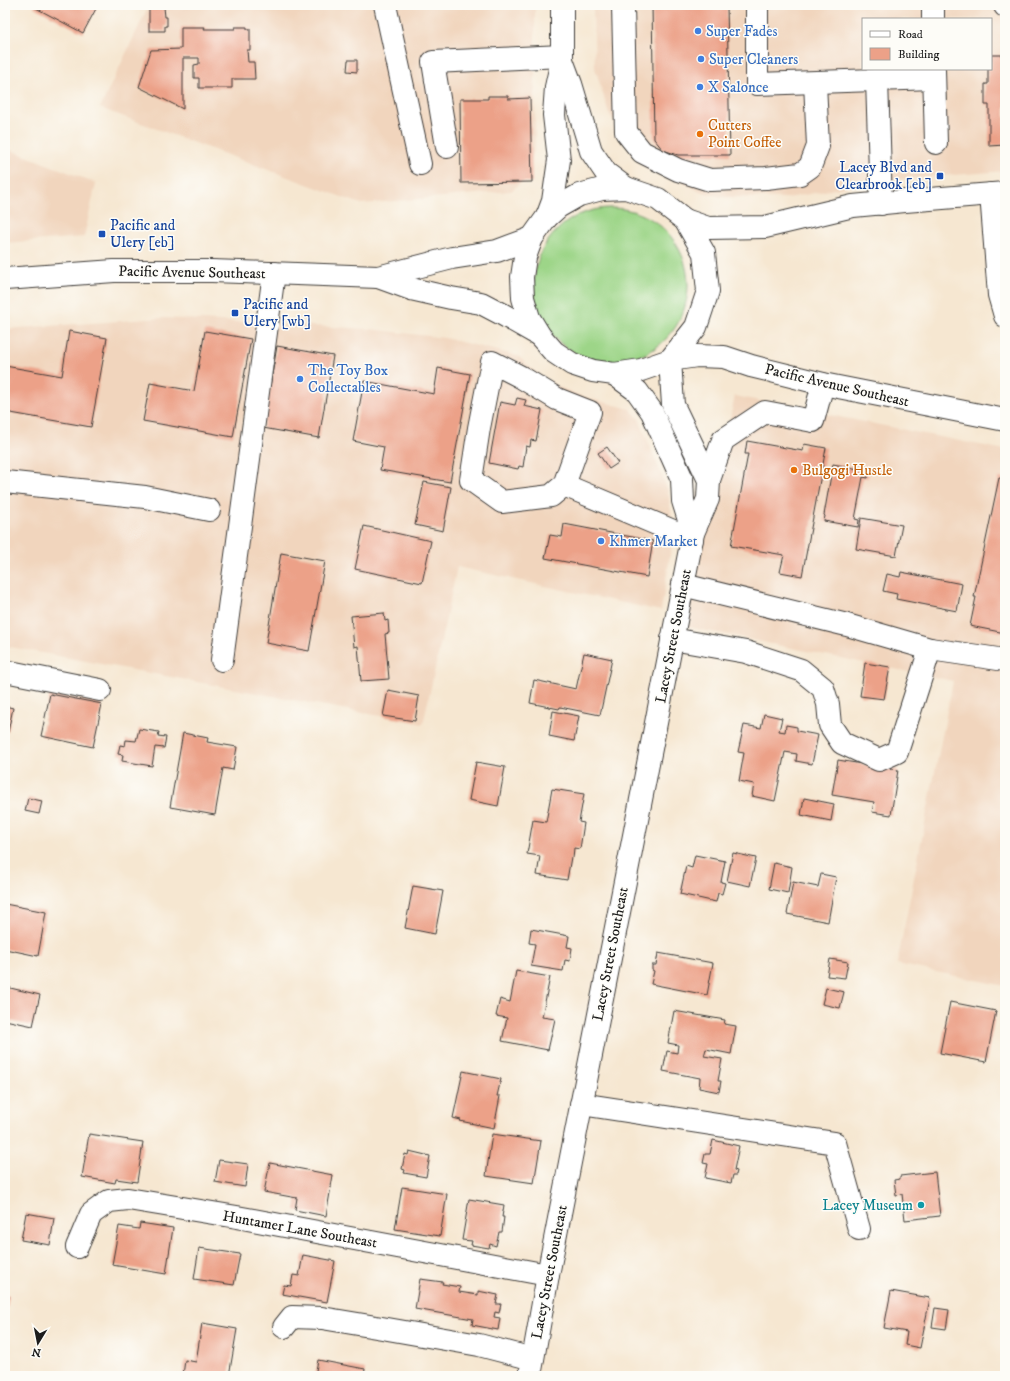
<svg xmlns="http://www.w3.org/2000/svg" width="1010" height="1381" viewBox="0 0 1010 1381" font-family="'IM FELL DW Pica',serif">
<rect width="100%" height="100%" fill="#fdfcf7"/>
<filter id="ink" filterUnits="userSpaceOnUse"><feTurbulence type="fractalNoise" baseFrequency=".025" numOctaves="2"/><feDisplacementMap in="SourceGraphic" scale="8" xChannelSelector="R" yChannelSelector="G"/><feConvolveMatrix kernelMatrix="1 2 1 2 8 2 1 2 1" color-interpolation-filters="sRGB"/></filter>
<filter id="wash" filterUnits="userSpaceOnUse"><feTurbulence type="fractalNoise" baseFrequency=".012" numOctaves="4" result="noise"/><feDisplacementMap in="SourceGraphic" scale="16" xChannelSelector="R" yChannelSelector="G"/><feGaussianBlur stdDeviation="0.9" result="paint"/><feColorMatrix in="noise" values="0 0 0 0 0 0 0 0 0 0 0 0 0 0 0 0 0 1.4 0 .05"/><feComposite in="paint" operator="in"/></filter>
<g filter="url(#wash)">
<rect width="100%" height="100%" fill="#f6e7d1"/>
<g fill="#f1d5bd" fill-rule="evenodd">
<polygon points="149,5 535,5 535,146 527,178 511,191 361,204 100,108"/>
<path d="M593,5H1005V171L876,181L788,198L722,197L698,191L631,146L609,113L595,68ZM863,19H991V69H863Z"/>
<polygon points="5,148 96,183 84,237 5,243"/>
<polygon points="164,318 369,329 445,338 518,356 545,381 581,396 630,409 639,419 668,491 674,531 661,611 457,567 423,724 5,646 5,329"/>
<polygon points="735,396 1005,450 1005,986 897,964 953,681 684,626"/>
</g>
<circle fill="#9dd588" stroke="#5c7852" cx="611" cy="285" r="77"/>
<g id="blocks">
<g fill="#eca188">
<polygon points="35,5 98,5 83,33 34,7"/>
<polygon points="652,5 727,5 730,155 678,155 663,150 654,139"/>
<polygon points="164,7 165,17 167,17 167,26 165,26 165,31 149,31 149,8"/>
<polygon points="181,27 205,27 204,29 235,29 235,27 247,27 247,29 250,29 250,50 247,50 248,62 254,62 255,79 232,79 232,88 199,88 199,78 194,78 194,65 199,64 199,58 183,58 183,109 139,87 151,50 181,49"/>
<polygon points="991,55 1005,55 1005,145 989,146 989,105 985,105 985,84 988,84 988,69 991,69"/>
<polygon points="348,60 357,60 357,72 347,71"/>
<polygon points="488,96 508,96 508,99 530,98 532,182 461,183 460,99 488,99"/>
<polygon points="69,331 107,338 91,427 5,412 5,366 62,376"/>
<polygon points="205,331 251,339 233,437 143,421 150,383 194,391"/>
<polygon points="277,346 333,356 319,438 263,428"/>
<polygon points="438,368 470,374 450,482 380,470 384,447 353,441 364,381 434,394"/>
<polygon points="517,398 526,400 524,406 542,410 536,441 531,440 530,447 526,446 523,467 519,466 518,469 489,463 500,402 515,405"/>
<polygon points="747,441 803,451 804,444 826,448 802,576 780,572 784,555 731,546 748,454 745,454"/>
<polygon points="607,447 618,463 609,469 598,453"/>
<polygon points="833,464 869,471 868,478 863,477 855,519 859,520 858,527 824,521 825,516 824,515"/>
<polygon points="999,478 1005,479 1005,633 970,626 976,597 974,597"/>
<polygon points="424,482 451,487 443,531 415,525"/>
<polygon points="861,518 902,525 896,556 856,549"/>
<polygon points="564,524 653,541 647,577 545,558 550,535 562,537"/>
<polygon points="364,526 431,541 422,583 355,569"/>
<polygon points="281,553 325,561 309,651 266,643"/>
<polygon points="901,572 962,584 957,611 896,599 897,594 883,591 887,574 900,577"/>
<polygon points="384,613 385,621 388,620 389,633 385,634 389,679 361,681 358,646 354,647 351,616"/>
<polygon points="584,653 612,659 600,715 560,707 559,709 530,703 534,680 576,689"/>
<polygon points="865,663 890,667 884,699 860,696"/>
<polygon points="388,690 419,696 415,721 383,716"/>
<polygon points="50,694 102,704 93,747 41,736"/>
<polygon points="5,706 13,708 8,732 5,732"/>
<polygon points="553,711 579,716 574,741 549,736"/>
<polygon points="764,714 782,718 779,731 785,732 786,725 797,727 797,731 818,735 812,764 796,761 797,754 785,752 775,801 752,796 754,784 739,781 744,753 738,752 744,725 761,728"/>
<polygon points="139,729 159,732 158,736 166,737 164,748 155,747 152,766 122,761 123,755 118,754 120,745 125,746 126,740 136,741"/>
<polygon points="183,733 208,738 207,742 237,747 233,770 223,768 215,815 170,807"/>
<polygon points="838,760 898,770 891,815 872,812 874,802 832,795"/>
<polygon points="476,762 505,767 498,806 469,800"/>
<polygon points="552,789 584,794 579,822 584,823 580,849 574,848 573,858 571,857 567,880 537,875 540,856 527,854 533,820 546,822"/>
<polygon points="28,798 42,801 39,814 25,811"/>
<polygon points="804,798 834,804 831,821 801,815"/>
<polygon points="733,853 756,858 750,886 727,881"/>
<polygon points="695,855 725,861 721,882 725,883 722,894 718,893 716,902 680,894 686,866 692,868"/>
<polygon points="774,863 792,867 788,893 769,889"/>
<polygon points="821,874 836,877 828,922 787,914 793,882 818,887"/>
<polygon points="413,886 443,891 435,934 405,928"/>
<polygon points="5,904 46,912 38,956 5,949"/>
<polygon points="531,929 569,936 567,947 572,948 570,961 565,960 563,971 531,966 535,944 529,943"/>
<polygon points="658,953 713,963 707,995 651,984 654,971 652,970 652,965 656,965"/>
<polygon points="830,959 848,962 845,978 827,976"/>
<polygon points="516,971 550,977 542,1017 555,1019 548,1050 502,1041 507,1018 496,1016 500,999 510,1002"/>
<polygon points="6,987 40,995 33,1026 5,1020"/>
<polygon points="826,988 844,992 840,1008 822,1004"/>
<polygon points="950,1002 996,1011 986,1062 940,1053"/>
<polygon points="674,1011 725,1020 724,1024 736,1026 731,1054 706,1049 704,1056 722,1059 718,1081 721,1081 719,1092 699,1088 700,1078 663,1071 667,1051 677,1053 678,1045 668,1043"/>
<polygon points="463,1071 501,1079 497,1096 500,1096 494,1128 460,1121 461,1120 453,1118"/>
<polygon points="89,1134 143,1142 137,1182 116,1179 115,1183 82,1177"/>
<polygon points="492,1134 541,1141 534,1183 486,1176"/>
<polygon points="713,1140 739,1146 734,1170 737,1171 736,1175 733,1175 731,1183 705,1178 708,1164 703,1163 705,1154 710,1154"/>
<polygon points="409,1151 430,1156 426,1177 404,1173 405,1170 402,1169 405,1154 408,1155"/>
<polygon points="219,1160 248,1164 245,1187 215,1182"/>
<polygon points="270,1163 333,1175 326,1216 295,1210 297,1198 264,1192"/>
<polygon points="935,1172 940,1216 905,1220 902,1194 896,1195 894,1180 900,1179 900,1176"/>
<polygon points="402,1187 447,1194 440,1236 395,1229"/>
<polygon points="469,1199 504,1205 502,1217 504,1217 502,1232 499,1232 496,1246 490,1244 489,1248 471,1245 472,1241 462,1240"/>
<polygon points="26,1213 54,1218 50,1245 21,1240"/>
<polygon points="140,1223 173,1228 166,1274 112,1265 119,1226 139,1229"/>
<polygon points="199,1248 240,1254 234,1285 194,1279"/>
<polygon points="303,1255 335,1261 327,1302 282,1294 284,1285 291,1286 293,1275 299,1276"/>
<polygon points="420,1279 443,1282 442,1284 460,1287 459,1292 478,1295 478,1291 498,1295 496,1304 501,1304 499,1313 495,1312 494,1317 500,1318 498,1330 472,1325 473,1319 415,1309"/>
<polygon points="891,1291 930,1298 920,1348 905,1345 907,1332 884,1328"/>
<polygon points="5,1295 9,1296 6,1315 5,1315"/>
<polygon points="935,1308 949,1310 946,1329 932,1327"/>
<polygon points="202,1323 237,1329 229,1376 190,1376 183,1375 185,1360 196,1362"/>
<polygon points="318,1360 365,1369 364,1376 315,1376"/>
</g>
</g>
</g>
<g filter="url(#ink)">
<use href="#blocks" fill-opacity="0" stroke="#3d3a37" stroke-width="1"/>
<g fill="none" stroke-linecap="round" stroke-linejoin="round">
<g stroke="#3d3a37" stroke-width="24">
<g id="minor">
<polyline points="385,5 420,164"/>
<polyline points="623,5 626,132 642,152 678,170 710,180 766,178 800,174 810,167 818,146 815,83"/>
<polyline points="757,5 757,84 934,78"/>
<polyline points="933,5 933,19"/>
<polyline points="1005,5 1005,6"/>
<polyline points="562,60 571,84 591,151 606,173 626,188"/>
<polyline points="934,69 936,143"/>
<polyline points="877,80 881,204"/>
<polyline points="447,147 433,62 562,56"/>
<polyline points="991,194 999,295 1005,316"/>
<polyline points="547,217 553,201 559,160 554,115 556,87 562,60 562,5"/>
<polyline points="614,374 637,391 652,412 682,479 683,501 693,533"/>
<polyline points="709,480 723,440 765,412 813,421 823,384"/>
<polyline points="5,482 145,497 209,510"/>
<polyline points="564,485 551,496 502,502 471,480 479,428 492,362 521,377 557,399 590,412 564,485 692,539"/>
<polyline points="683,585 847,625 930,649 1005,660"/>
<polyline points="672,639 746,652 801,670 823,688 828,704 830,725 842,743 879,760 897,752 930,649"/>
<polyline points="222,660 274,273"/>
<polyline points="5,671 100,690"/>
<polyline points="581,1104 835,1143 859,1229"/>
<polyline points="77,1247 91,1214 109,1201 128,1199 237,1217 548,1275"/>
<polyline points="284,1327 292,1317 322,1318 382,1328 479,1345 533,1359"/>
<polyline points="530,1376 548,1275 692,539 693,533 708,499 709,480 673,405 670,360"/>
</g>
</g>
<g stroke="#3d3a37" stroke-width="24">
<g id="major">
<polyline points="685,220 708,228 765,227 853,206 905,201 1005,193"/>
<polyline points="378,277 411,289 451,298 481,303 502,314 539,335"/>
<polyline points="5,279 114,271 212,271 378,277 452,258 497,251 532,238"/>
<polyline points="670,360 696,327 708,291 704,253 685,220 658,199 626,188 602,189 579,195 558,207 547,217 532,238 525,257 522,277 523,298 529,318 540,336 554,352 572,364 593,371 614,374 641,370 670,360 697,356 724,357 751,366 823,384 1005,420"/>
</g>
</g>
<use href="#minor" stroke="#fff" stroke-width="22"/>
<use href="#major" stroke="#fff" stroke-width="22"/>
</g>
</g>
<g fill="#3f7fe0" stroke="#fdfcf7" stroke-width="1.5">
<circle cx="698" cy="31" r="4"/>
<circle cx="701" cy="59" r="4"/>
<circle cx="700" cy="87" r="4"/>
<circle cx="300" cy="379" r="4"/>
<circle cx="601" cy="541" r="4"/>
</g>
<g fill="#e8710a" stroke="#fdfcf7" stroke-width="1.5">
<circle cx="700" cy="134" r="4"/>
<circle cx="794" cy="470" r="4"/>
</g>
<g fill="#1a4fb4" stroke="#fdfcf7" stroke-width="1.5">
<rect x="936" y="172" width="8" height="8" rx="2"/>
<rect x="98" y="230" width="8" height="8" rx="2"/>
<rect x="231" y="309" width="8" height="8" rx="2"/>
</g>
<circle fill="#0f9aa8" stroke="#fdfcf7" stroke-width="1.5" cx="921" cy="1205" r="4"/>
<g text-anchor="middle" stroke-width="3" stroke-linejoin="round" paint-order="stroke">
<g font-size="15" fill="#366cbe" stroke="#fdfcf7" text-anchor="start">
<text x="706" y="36">Super Fades</text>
<text x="709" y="64">Super Cleaners</text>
<text x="708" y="92">X Salonce</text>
<text x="308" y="375">The Toy Box<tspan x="308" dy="17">Collectables</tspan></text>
<text x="609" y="546">Khmer Market</text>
</g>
<g font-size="15" fill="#c56008" stroke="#fdfcf7" text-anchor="start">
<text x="708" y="130">Cutters<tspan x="708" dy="17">Point Coffee</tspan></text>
<text x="802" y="475">Bulgogi Hustle</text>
</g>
<g font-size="15" fill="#164399" stroke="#fdfcf7" text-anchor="start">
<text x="932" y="172" text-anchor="end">Lacey Blvd and<tspan x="932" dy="17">Clearbrook [eb]</tspan></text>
<text x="110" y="230">Pacific and<tspan x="110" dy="17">Ulery [eb]</tspan></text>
<text x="243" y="309">Pacific and<tspan x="243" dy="17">Ulery [wb]</tspan></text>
</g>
<g font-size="15" fill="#1c1c1c" stroke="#fdfcf7">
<text transform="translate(192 272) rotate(1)" y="5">Pacific Avenue Southeast</text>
<text transform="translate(837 385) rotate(13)" y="5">Pacific Avenue Southeast</text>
<text transform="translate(673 636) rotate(-79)" y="5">Lacey Street Southeast</text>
<text transform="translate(610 954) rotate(-79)" y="5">Lacey Street Southeast</text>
<text transform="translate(300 1229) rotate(10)" y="5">Huntamer Lane Southeast</text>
<text transform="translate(549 1272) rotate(-79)" y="5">Lacey Street Southeast</text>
</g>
<g font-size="15" fill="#0d838f" stroke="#fdfcf7" text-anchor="end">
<text x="913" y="1210">Lacey Museum</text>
</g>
</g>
<rect width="1010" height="1381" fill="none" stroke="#fdfcf7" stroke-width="20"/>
<rect x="862" y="18" width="130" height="52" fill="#fdfcf7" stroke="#a3a29f"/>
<rect x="870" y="31" width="20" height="6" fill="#ffffff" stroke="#a3a29f"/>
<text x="898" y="38" font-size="12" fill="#1c1c1c">Road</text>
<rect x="870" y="48" width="20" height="12" fill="#eca188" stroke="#a3a29f"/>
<text x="898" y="58" font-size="12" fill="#1c1c1c">Building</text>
<g transform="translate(38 1343) rotate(190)" stroke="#fdfcf7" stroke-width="3" paint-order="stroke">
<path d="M0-3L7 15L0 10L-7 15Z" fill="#1c1c1c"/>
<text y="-6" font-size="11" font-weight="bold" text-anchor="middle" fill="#1c1c1c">N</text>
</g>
</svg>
